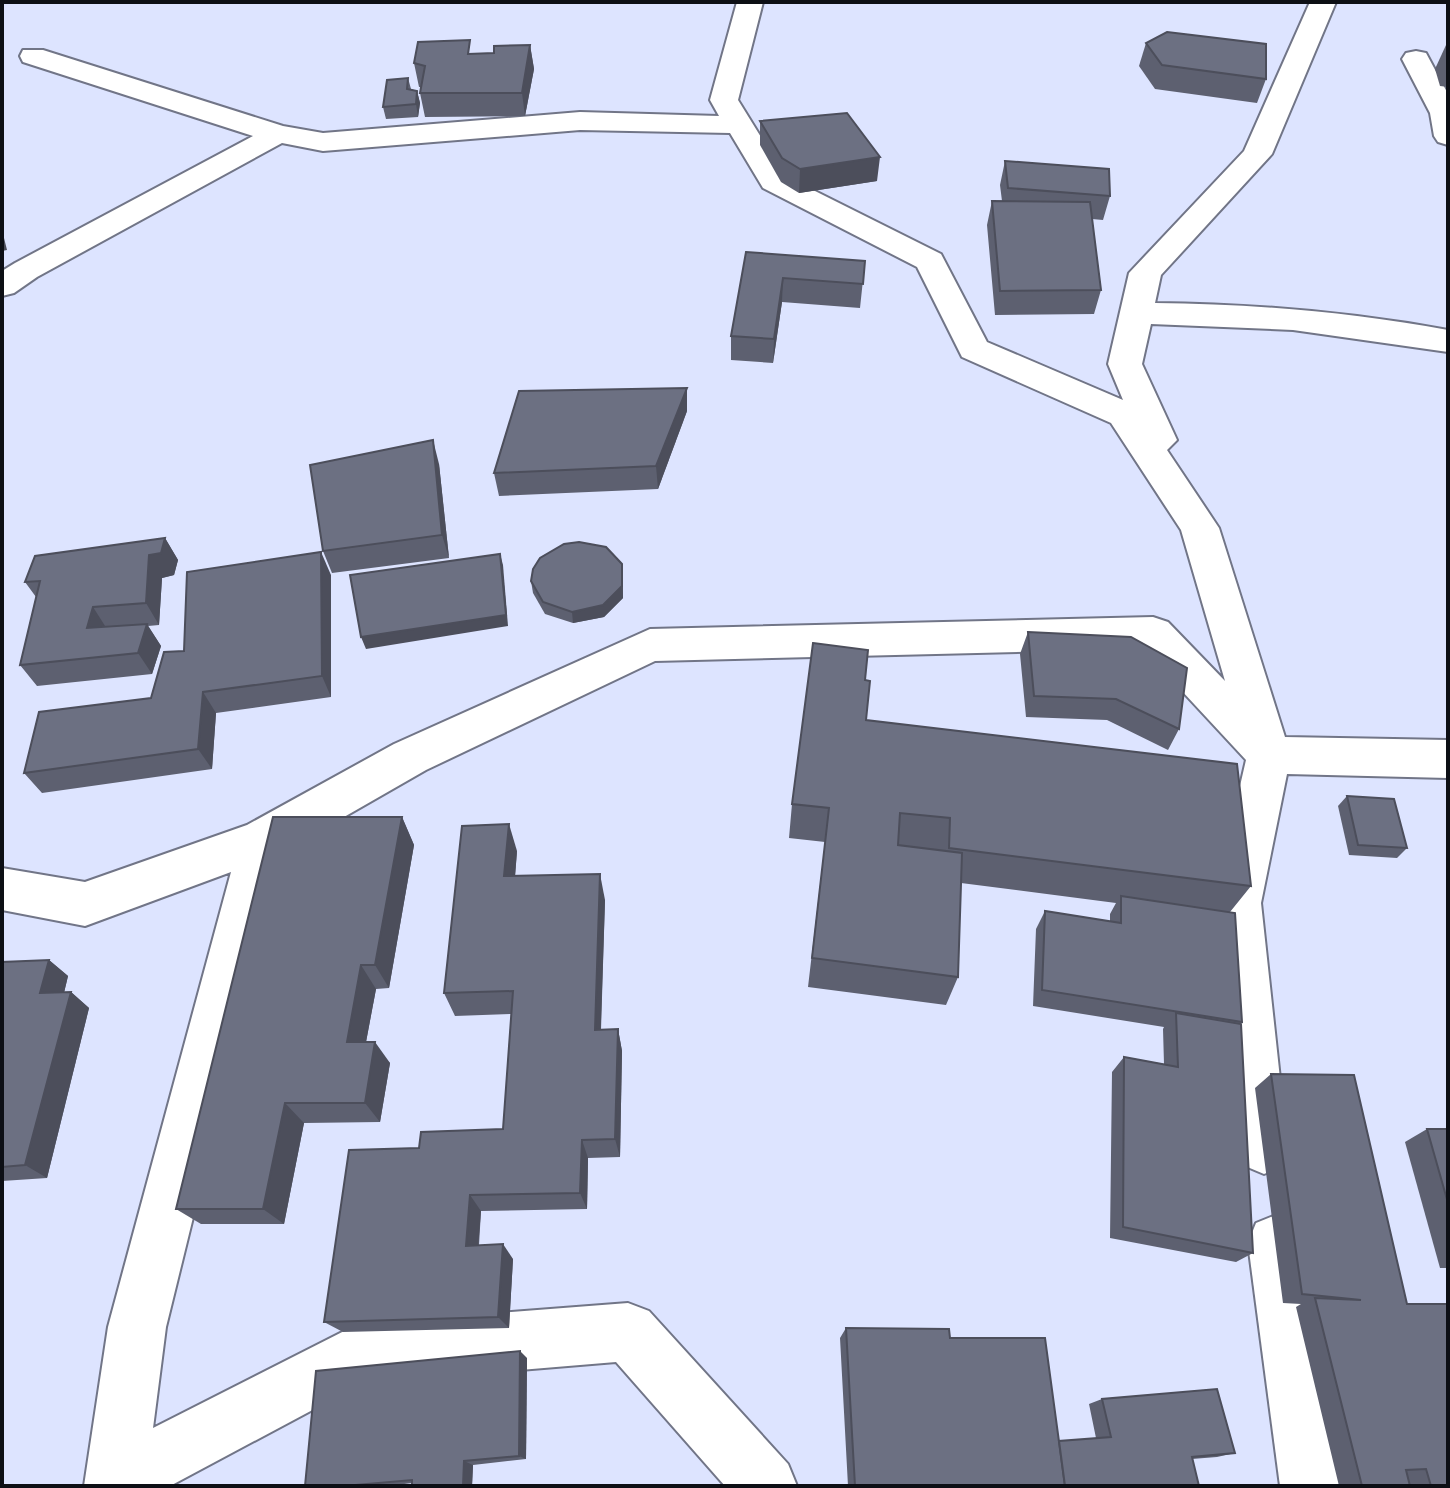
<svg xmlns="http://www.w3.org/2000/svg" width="1450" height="1488" viewBox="0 0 1450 1488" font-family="'PT Sans Narrow',sans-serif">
<rect width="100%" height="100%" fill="#f3f5fd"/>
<rect fill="#dde4ff" x="2" y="2" width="1446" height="1484"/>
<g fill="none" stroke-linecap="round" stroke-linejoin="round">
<g stroke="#717587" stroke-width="4">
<g id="minor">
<path d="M737,2H763L738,100L785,176L941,254L987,342L1123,400L1108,364L1129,273L1244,151L1310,2H1336L1272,154L1161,275L1155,303C1254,304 1351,312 1448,330V352L1293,330L1151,324L1142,364L1177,440L1167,450L1219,528L1285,737L1448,740V778L1287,774L1261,903L1281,1088L1291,1147L1283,1166L1264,1174L1245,1166L1237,1147L1229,1088L1213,903L1246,760L1143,649L655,661L426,770L283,852L166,1327L153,1428L358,1324L628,1303L649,1311L788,1464L797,1486H725L616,1362L363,1383L170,1486H84L108,1327L231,872L85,926L2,910V868L85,882L247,825L394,744L650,629L1153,617L1168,622L1225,681L1181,530L1111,423L962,357L917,267L763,188L730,133L580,130L323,151L282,143L37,277L14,293L2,296V271L15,263L253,136L23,62L20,56L23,50H43L283,126L323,133L580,112L719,116L710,100Z"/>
<polygon points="1416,51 1426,53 1448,94 1448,145 1438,142 1434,136 1430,113 1402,59 1406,53"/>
<polygon points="1276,1215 1296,1223 1304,1243 1342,1486 1280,1486 1248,1243 1256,1223"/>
</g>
</g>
<use href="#minor" fill="#fff" fill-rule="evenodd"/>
</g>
<g fill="#5d6070">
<polygon points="1146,43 1266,79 1257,103 1155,89 1139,66"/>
<polygon points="530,45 534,69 525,116 425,117 420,93 421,87 419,87 414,63 472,53 494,53"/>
<polygon points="1446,45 1448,46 1448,87 1440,86 1435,69"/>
<polygon points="408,78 411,89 417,91 420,103 418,117 386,119 383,107"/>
<polygon points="760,121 877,181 799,193 781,182 760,145"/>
<polygon points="1005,161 1110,196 1103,220 1092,219 1101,290 1094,314 995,315 987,225 992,201 1002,201 1000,185"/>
<polygon points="746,252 865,261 860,308 782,302 773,363 731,360 731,336"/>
<polygon points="687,411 658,489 499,496 494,473"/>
<polygon points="439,464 449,558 332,573 323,551"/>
<polygon points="165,538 178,560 174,575 162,578 159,625 148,626 161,646 152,674 37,686 20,665 36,597 25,582"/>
<polygon points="331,575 331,697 216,713 212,769 42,793 24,773 151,698 184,651"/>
<polygon points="623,576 623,598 604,617 573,623 545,614 533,593 531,581"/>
<polygon points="1028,632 1179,729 1168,750 1107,720 1026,717 1020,654"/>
<polygon points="865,680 866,720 1251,886 1230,912 1242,1022 1239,1024 1253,1253 1236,1262 1110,1238 1112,1072 1124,1057 1164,1064 1163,1029 1164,1027 1033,1006 1036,929 1045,911 1110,921 1110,914 1116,903 961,883 958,977 946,1005 808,987 825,842 789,838 792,804"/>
<polygon points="1347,796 1407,848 1397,858 1349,855 1338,806"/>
<polygon points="402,817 414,845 389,988 376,989 366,1042 390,1063 380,1122 304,1123 284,1224 201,1224 176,1209"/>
<polygon points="517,851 515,876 605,900 601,1030 618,1029 622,1051 620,1157 588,1158 587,1209 481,1211 479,1245 513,1259 509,1328 343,1332 324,1322 419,1148 503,1129 511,1014 455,1016 444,993"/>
<polygon points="49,960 68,976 64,993 71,992 89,1008 47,1178 2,1181 2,962"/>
<polygon points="1271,1074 1407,1304 1448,1486 1339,1486 1296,1307 1301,1304 1283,1303 1255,1088"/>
<polygon points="1427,1129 1448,1131 1448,1268 1440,1268 1405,1142"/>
<polygon points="846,1328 950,1338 1059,1441 1096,1438 1089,1404 1102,1399 1235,1453 1217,1457 1192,1459 1199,1486 848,1486 840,1338"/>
<polygon points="527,1358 526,1459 473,1465 472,1486 411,1486 412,1483 389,1486 305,1486"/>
</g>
<g fill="#4c4e5b">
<polygon points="2,34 3,37 2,61"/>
<polygon points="530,45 534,69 525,116 522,93"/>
<polygon points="417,91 420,103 418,117 416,104"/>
<polygon points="880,157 877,181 799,193 800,169"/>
<polygon points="2,230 7,250 2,251"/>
<polygon points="783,278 782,302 773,363 774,339"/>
<polygon points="687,388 687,411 658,489 656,466"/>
<polygon points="433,440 439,464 449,558 442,535"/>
<polygon points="165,538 178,560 174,575 162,578 159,625 146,603 149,555"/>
<polygon points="321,552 331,575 331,697 322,676"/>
<polygon points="500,554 503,565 508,626 366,649 361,637"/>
<polygon points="622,564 623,598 604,617 573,623 572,612"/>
<polygon points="93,607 107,629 87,628"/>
<polygon points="147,624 161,646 152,674 138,653"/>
<polygon points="203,692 216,713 212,769 198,749"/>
<polygon points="402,817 414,845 389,988 375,965"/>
<polygon points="509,824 517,851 513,902 504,876"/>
<polygon points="600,874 605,900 600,1051 595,1030"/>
<polygon points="49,960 68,976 60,1009 40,993"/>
<polygon points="361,965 376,989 362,1063 347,1042"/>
<polygon points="71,992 89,1008 47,1178 25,1165"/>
<polygon points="618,1029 622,1051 620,1157 615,1139"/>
<polygon points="375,1042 390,1063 380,1122 365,1103"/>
<polygon points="285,1103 304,1123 284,1224 263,1209"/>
<polygon points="582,1140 588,1158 587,1209 580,1193"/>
<polygon points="470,1195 481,1211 477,1260 466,1246"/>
<polygon points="503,1244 513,1259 509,1328 498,1317"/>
<polygon points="520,1351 527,1358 526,1459 519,1456"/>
<polygon points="464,1461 473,1465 472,1486 463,1486"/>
</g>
<g fill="#6c7082" stroke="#4c4e5b" stroke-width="2">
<polygon points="1167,32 1266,44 1266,79 1162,65 1146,43"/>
<polygon points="470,40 468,54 494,53 494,46 530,45 522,93 420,93 425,66 414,63 418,42"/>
<polygon points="408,78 407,89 417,91 416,104 383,107 387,80"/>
<polygon points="847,113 880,157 800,169 782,158 760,121"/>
<polygon points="1005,161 1109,169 1110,196 1008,188"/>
<polygon points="992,201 1090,202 1101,290 1000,291"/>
<polygon points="746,252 865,261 863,284 783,278 774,339 731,336"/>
<polygon points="687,388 656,466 494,473 519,391"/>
<polygon points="433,440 442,535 323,551 310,465"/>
<polygon points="165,538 161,553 149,555 146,603 93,607 87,628 147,624 138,653 20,665 40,581 25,582 35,556"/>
<polygon points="579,542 606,547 622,564 622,586 603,605 572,612 543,602 531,581 533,569 540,558 564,544"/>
<polygon points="321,552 322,676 203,692 198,749 24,773 39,712 151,698 164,652 184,651 187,572"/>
<polygon points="500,554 506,615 361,637 350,575"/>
<polygon points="1028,632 1131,637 1187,668 1179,729 1116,699 1034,696"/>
<polygon points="813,643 868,650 865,680 870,681 866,720 1237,764 1251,886 949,848 950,818 900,813 898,845 962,853 958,977 812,958 829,808 792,804"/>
<polygon points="1347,796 1394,799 1407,848 1358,845"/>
<polygon points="273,817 402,817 375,965 361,965 347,1042 375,1042 365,1103 285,1103 263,1209 176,1209"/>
<polygon points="509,824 504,876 600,874 595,1030 618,1029 615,1139 582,1140 580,1193 470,1195 466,1246 503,1244 498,1317 324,1322 349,1150 419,1148 421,1132 503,1129 513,991 444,993 462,826"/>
<polygon points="1121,896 1235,913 1242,1022 1042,990 1045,911 1121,923"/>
<polygon points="49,960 40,993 71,992 25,1165 2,1167 2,962"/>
<polygon points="1176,1013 1241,1024 1253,1253 1123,1227 1124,1057 1178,1067"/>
<polygon points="1271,1074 1354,1075 1407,1304 1448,1304 1448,1486 1431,1486 1426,1469 1406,1470 1410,1486 1362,1486 1315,1298 1361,1300 1302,1294"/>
<polygon points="1427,1129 1447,1129 1448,1131 1448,1203"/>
<polygon points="846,1328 949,1329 950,1338 1045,1338 1065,1486 855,1486"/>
<polygon points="520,1351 519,1456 464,1461 463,1486 412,1486 412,1480 344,1486 305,1486 316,1371"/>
<polygon points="1217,1389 1235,1453 1192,1457 1199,1486 1065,1486 1059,1441 1111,1437 1102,1399"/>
</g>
<rect width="1450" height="1488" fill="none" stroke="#0d0f15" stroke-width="8"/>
</svg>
